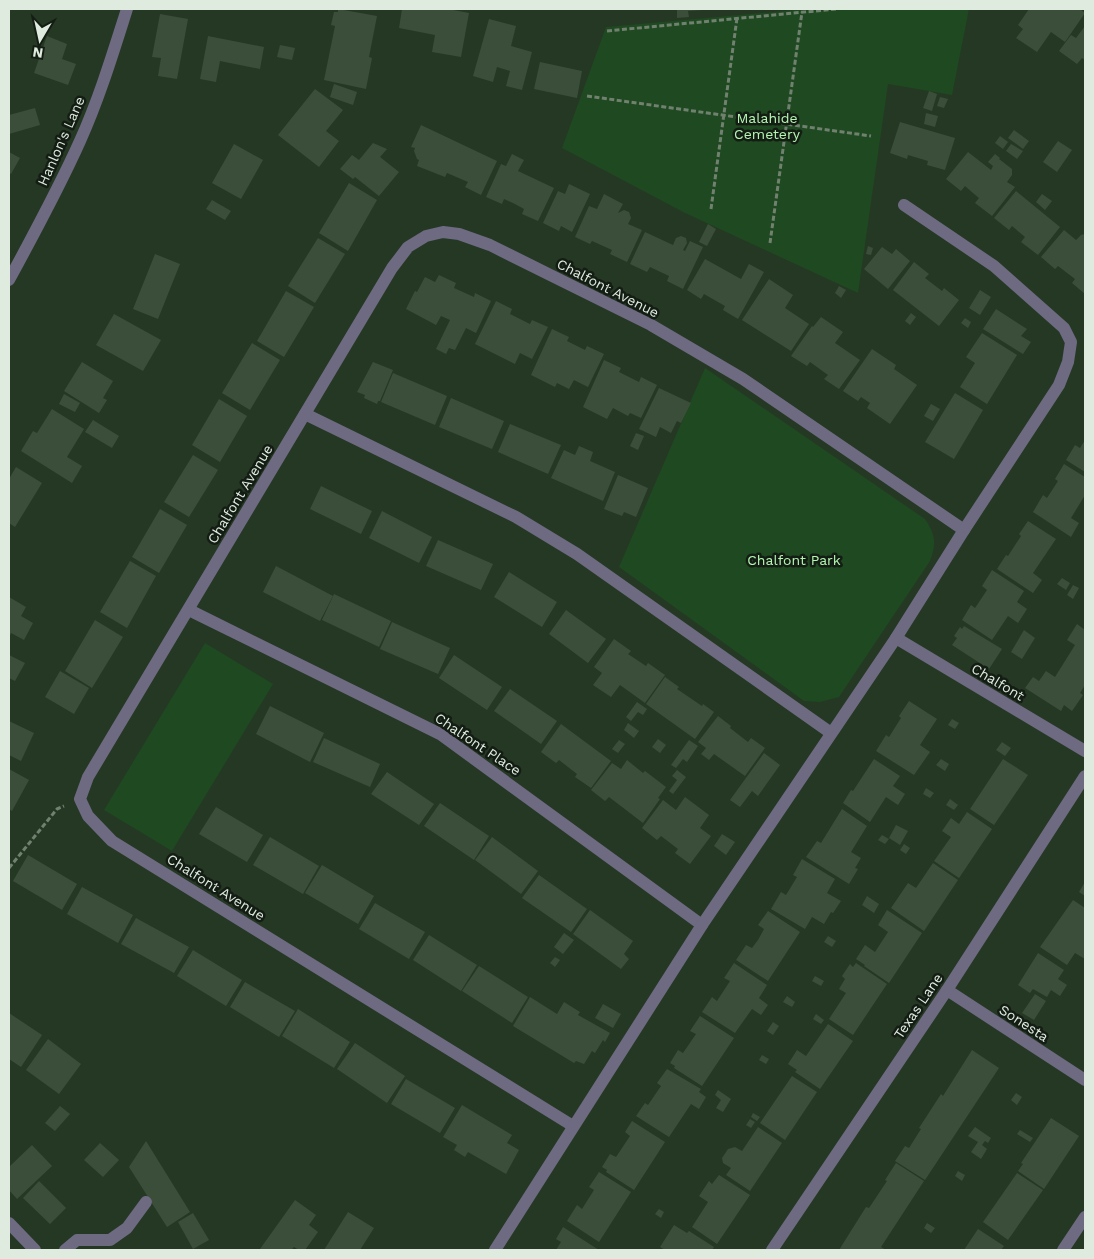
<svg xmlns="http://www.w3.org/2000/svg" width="1094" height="1259" viewBox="0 0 1094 1259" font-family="'Work Sans',sans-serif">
<rect width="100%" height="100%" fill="#253824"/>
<g fill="#1f4920">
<polygon points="805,9 969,9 952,95 888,84 858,293 685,213 562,148 606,27"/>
<path d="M705,368L925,519C935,534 937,543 930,561L839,697L820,702L804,701L619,567Z"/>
<polygon points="205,643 273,684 172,851 104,810"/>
</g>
<g fill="#3a4e39">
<polygon points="338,9 377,16 369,57 372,58 366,89 324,80 335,26 331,25 334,12 338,12"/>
<polygon points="402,9 448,9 469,13 461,57 432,52 435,35 399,28"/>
<polygon points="677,9 703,9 703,10 688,11 689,17 677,18"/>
<polygon points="1029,9 1080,9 1085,13 1065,42 1051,32 1037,52 1016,38 1023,29 1018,25"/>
<polygon points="160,14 188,19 177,79 158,76 161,58 152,57"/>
<polygon points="489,19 516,26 511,46 532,52 522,90 506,86 510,71 497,67 493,82 473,76"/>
<polygon points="1085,26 1085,60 1082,58 1077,64 1059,51 1071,35 1076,38"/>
<polygon points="47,36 67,44 62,59 76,64 68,85 34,73"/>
<polygon points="208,36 264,47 260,69 220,61 216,82 200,79"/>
<polygon points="280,45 295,48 292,60 277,57"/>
<polygon points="540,62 582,71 577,98 534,89"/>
<polygon points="334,84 357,92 353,105 330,97"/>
<polygon points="315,89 343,110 326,131 339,141 319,167 278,135"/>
<polygon points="929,91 937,94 932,111 923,108"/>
<polygon points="940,97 948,99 944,108 937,106"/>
<polygon points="35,108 40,125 9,134 9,115"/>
<polygon points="926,113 938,116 935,127 924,124"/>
<polygon points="900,122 955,138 945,170 927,165 928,161 908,155 907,159 890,153"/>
<polygon points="421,125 497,161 481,195 465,187 468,182 447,173 445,177 417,166 419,160 417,159 414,151 415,148 411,147"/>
<polygon points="1014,130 1029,141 1023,149 1008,138"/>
<polygon points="1000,136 1008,142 1003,149 995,143"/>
<polygon points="1058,141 1072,150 1057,172 1043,162"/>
<polygon points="373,143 387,149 380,157 399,172 379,196 355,177 353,179 340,169 352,155 359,160"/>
<polygon points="234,144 263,160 241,199 212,183"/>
<polygon points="1011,144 1023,151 1017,159 1006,151"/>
<polygon points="9,152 20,158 11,174 9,173"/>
<polygon points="968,152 991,170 993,166 988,162 995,154 1000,158 999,159 1012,169 1012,175 1007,182 1015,187 992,216 975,203 979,198 973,193 965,186 961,191 946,179"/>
<polygon points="512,154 524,160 518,171 554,188 538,221 522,214 524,209 515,204 504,199 502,204 486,197 501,164 506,166"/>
<polygon points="349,183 377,200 348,251 319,233"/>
<polygon points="569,184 590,194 572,232 561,226 559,231 543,223 558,191 565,194"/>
<polygon points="1016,191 1060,227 1038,255 1021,242 1025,237 1012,226 1009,230 994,218"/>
<polygon points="604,194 623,204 618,213 624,210 629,212 631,218 628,224 642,230 627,262 610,254 612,250 592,241 590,244 575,237 589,206 597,209"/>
<polygon points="1042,194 1052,201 1045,210 1036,202"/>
<polygon points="212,200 231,211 225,220 206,209"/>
<polygon points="708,224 716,229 707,246 699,242"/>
<polygon points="1064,230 1076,240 1081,235 1085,234 1085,294 1072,283 1075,279 1058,266 1055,269 1041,257"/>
<polygon points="645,232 673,245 676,238 681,236 686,238 687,243 683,250 685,251 690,241 703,247 683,289 667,281 669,276 650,267 647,272 630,264"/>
<polygon points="318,238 345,254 315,303 288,286"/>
<polygon points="868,246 873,248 871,255 866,254"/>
<polygon points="882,247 892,254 896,249 910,261 888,289 864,269"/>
<polygon points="155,254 180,264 158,319 133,309"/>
<polygon points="705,259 741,279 749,264 764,272 738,319 723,310 725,306 704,294 701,299 687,290"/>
<polygon points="914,262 929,274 925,278 942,291 944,288 959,300 939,326 893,290"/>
<polygon points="439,275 456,283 454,288 463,292 474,297 475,293 491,301 476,333 466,328 455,350 449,348 446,354 436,349 450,320 441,316 436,325 406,309 415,291 417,292 425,277 435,282"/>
<polygon points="769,279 793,295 785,308 809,324 791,351 742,320"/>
<polygon points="839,286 846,290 841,298 835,293"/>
<polygon points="980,290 991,297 980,315 969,308"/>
<polygon points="286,291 314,307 284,357 257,341"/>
<polygon points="496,301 512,309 510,314 530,324 532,320 548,327 532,359 520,353 515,364 475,344"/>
<polygon points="996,309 1027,329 1021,336 1031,342 1023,354 983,329"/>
<polygon points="911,313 916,317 910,325 905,321"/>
<polygon points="114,314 161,340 143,371 96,345"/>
<polygon points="821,317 843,332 835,343 860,360 839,389 824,379 828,375 810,362 807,366 791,356 812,326 813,327"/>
<polygon points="965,318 971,322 968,328 961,323"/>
<polygon points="552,329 569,337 567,341 585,350 587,346 604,354 588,387 574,380 569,389 557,383 555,387 531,375"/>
<polygon points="982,333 1017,355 987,404 960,387 975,363 966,357"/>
<polygon points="252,343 280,360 250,410 222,393"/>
<polygon points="872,349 896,365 894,369 917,385 890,424 867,408 870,403 861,397 858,401 843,391"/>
<polygon points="604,360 621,368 619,372 639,382 641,377 657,385 641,418 630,413 628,416 613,408 607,419 583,407"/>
<polygon points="82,362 113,381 103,398 107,400 99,413 64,391"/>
<polygon points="373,362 393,370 380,401 378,401 377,404 364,398 365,395 357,392"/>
<polygon points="393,373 447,396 435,425 381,402"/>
<polygon points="659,388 691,403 681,423 677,421 671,433 660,427 656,437 639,429"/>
<polygon points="955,393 983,410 954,459 925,442"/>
<polygon points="64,394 80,403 75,412 59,404"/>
<polygon points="451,398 504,421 492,449 439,427"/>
<polygon points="219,399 247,416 220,462 192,445"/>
<polygon points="931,404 940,409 933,421 924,416"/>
<polygon points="52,409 84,429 67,457 82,466 72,483 21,451 33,431 37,433"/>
<polygon points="93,420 119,436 112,448 85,432"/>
<polygon points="510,424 561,445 548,474 498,452"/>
<polygon points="636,433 644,436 638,450 630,446"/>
<polygon points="1085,440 1085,472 1066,460 1075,445 1080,448"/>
<polygon points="579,446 593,452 590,461 615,472 603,501 551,478 564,450 575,455"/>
<polygon points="193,455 218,470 189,517 164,502"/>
<polygon points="1064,464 1085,477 1085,495 1071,518 1079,523 1071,537 1033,512 1043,495 1047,498 1058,481 1055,479"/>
<polygon points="16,467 42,483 15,527 9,523 9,479"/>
<polygon points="618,475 648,488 636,517 624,512 622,516 604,509"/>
<polygon points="321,486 372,511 361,534 310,509"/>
<polygon points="160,509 187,525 159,573 132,557"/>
<polygon points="382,511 432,537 419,563 369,538"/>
<polygon points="1028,521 1056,539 1033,573 1042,580 1033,593 997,569 1006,555 1008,556 1021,536 1019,534"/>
<polygon points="438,540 493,564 481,590 426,566"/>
<polygon points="130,561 156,576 127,628 100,612"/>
<polygon points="276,566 333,596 320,621 263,592"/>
<polygon points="992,570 1024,591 1017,602 1027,609 1018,623 1008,616 992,640 962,620 971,605 975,608 987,590 982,586"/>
<polygon points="509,572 557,602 542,627 494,597"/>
<polygon points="1062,578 1070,583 1066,590 1057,584"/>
<polygon points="1073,585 1079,588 1073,599 1067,595"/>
<polygon points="334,594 391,621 379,647 322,620"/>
<polygon points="9,597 26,607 21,616 33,623 24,640 11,633 9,638"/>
<polygon points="566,610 606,639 588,663 549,634"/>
<polygon points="95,620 123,637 92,688 65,671"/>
<polygon points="392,622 450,648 438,674 380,649"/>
<polygon points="1077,624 1085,630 1085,685 1080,693 1083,695 1072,711 1064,705 1061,711 1025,688 1033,677 1039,681 1046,671 1055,677 1075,645 1067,640"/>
<polygon points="964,626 1002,649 989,669 952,645 957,638 954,636 960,627 962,629"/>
<polygon points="1024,630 1035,638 1022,659 1011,652"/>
<polygon points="614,639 631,651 628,654 646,666 648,663 665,675 645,703 620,685 611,697 593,685 602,673 594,667"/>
<polygon points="9,655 25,663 15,681 9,678"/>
<polygon points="454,655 502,687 487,710 439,678"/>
<polygon points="60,671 89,688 74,714 45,697"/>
<polygon points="665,677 679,687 677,689 702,706 703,704 714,712 695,739 646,704"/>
<polygon points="510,689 557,721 541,744 494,711"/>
<polygon points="909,701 937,719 920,745 930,752 914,775 876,751 886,735 889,737 901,718 899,716"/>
<polygon points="637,702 647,709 643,715 638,712 631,721 626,717"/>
<polygon points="270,706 324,733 310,762 256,734"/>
<polygon points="718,716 731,726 730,728 748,742 751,738 765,748 745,776 714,754 709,760 701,754 706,748 698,742"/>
<polygon points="952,719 959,723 955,729 948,725"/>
<polygon points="9,721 34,733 21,761 9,755"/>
<polygon points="628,723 639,731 634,738 624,730"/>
<polygon points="561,724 611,761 591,788 575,777 577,774 559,760 556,763 541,752"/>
<polygon points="324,738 380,764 370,787 313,762"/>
<polygon points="658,739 666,745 660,753 652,747"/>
<polygon points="619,740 625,744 618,753 612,749"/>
<polygon points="689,740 698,746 687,762 683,759 676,768 671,765"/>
<polygon points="1002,742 1011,748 1005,756 996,750"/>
<polygon points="764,753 780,765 758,796 752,791 740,807 730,800"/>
<polygon points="874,759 900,776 893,786 905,794 898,805 886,797 870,822 843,803 851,790 853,791"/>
<polygon points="941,759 949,764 945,771 936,765"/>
<polygon points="1003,759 1028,775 994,825 970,809"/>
<polygon points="627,760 643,773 645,771 666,787 658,798 660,799 643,823 609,797 605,801 591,790 612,763 621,769"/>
<polygon points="9,769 29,780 12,811 9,809"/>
<polygon points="677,770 686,777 673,794 669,791 677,780 672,776"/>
<polygon points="387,772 434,804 419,825 371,794"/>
<polygon points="926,788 934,793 930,798 923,794"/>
<polygon points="685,797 709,815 700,828 711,836 690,864 675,853 678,849 661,836 657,840 642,828 663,800 676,810"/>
<polygon points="950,799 958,805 954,810 946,805"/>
<polygon points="440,803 489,836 474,860 424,826"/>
<polygon points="216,807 263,835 247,862 199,834"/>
<polygon points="842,809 867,826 851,852 861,858 855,868 858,869 849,884 806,857 817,841 821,843"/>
<polygon points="967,812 992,829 959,878 934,861 951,837 942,831 951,818 959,824"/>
<polygon points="896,825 908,831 900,845 889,838"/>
<polygon points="722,834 735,842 726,855 714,846"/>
<polygon points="882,835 889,839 885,844 878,840"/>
<polygon points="270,837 319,866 303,894 253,865"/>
<polygon points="492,837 538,871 521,894 475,860"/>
<polygon points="904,844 910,848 906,854 900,850"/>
<polygon points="28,855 77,884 62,910 13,881"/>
<polygon points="802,859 835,879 827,893 841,901 833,913 831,912 824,924 812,917 805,929 771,909 781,892 786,895 797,877 793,875"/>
<polygon points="933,863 958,880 924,931 891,908 908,883 916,888"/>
<polygon points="322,865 374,896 358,924 305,893"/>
<polygon points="539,875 587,909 571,932 522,898"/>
<polygon points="1085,882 1085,896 1079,892"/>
<polygon points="82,887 133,915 118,943 67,914"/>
<polygon points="867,896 879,904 874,913 862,905"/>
<polygon points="1073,900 1085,908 1085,959 1075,953 1067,965 1040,947"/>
<polygon points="375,903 425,932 409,959 359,929"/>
<polygon points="590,910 633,941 624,954 629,959 621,969 573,934"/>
<polygon points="887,910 922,933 889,983 864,966 865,965 856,959 865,945 875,952 888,932 878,925"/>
<polygon points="768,911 800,932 768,981 736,960 746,945 752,948 758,940 764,929 758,925"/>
<polygon points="136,918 189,947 174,973 121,944"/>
<polygon points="564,933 574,940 563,954 554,947"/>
<polygon points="429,935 477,965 461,991 413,960"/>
<polygon points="828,936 836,941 832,947 824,942"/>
<polygon points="193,950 242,980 226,1006 177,976"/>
<polygon points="1038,953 1064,970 1058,979 1067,985 1060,996 1051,990 1047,997 1033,989 1030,993 1018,985"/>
<polygon points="555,957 560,960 555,967 550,963"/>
<polygon points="734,963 767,985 759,998 768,1005 761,1015 752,1009 735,1033 702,1012 712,997 717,1001 730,981 724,978"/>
<polygon points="856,963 887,984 853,1035 829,1019 846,993 839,989 845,979 842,976 850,964 853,967"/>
<polygon points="479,966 528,997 512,1023 462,991"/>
<polygon points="815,976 824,981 821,986 812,981"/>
<polygon points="245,982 295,1011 279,1037 230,1007"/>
<polygon points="1035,994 1046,1001 1034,1020 1022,1013"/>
<polygon points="787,996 795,1002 792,1007 783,1002"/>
<polygon points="530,997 557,1014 564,1002 580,1012 578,1015 610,1033 605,1042 603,1040 595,1053 592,1051 584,1064 576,1061 574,1063 513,1026"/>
<polygon points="603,1004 621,1014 613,1028 595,1018"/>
<polygon points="298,1009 350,1042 334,1068 282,1036"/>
<polygon points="9,1013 42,1035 21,1067 9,1059"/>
<polygon points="816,1014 824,1020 821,1024 813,1019"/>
<polygon points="700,1016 734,1038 702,1086 674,1068 675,1066 670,1063 678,1050 683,1053 696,1034 690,1031"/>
<polygon points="773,1022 779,1026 773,1035 767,1031"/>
<polygon points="828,1024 853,1041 820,1089 795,1072 797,1070 788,1064 797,1050 806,1056"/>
<polygon points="48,1039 81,1064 59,1094 26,1070"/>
<polygon points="355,1043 405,1076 387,1103 337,1069"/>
<polygon points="972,1050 999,1068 925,1180 895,1161 905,1146 909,1148 921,1129 919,1128 941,1094 943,1096"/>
<polygon points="762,1055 769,1059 766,1064 759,1060"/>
<polygon points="667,1069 701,1089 699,1092 706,1097 699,1109 691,1104 669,1137 636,1116 645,1103 648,1105 661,1086 657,1083"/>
<polygon points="792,1076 817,1092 785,1140 760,1123"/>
<polygon points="406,1079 455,1108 440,1133 391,1104"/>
<polygon points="718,1090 731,1099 723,1112 716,1108 721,1100 715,1095"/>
<polygon points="1016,1093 1022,1097 1017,1105 1011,1100"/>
<polygon points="462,1105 512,1135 507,1143 519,1150 506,1174 468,1152 465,1157 454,1150 457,1145 443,1137"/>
<polygon points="60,1106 70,1114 55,1131 45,1123"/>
<polygon points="753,1113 760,1117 757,1121 751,1117"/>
<polygon points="1051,1118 1079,1136 1044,1189 1018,1171 1023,1164 1021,1163"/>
<polygon points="750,1119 755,1122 751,1128 746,1125"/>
<polygon points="632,1121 665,1142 634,1190 606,1172 607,1170 602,1167 610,1154 616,1157 630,1136 625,1132"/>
<polygon points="758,1127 782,1143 750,1191 726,1175 731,1168 723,1163 722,1158 728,1149 735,1147 742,1151"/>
<polygon points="975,1127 991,1138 988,1143 985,1141 982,1145 987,1149 981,1159 971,1152 978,1142 968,1136"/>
<polygon points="1020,1130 1033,1138 1030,1142 1017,1134"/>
<polygon points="146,1141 190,1212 167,1227 129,1167"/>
<polygon points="100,1143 119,1160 103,1177 84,1160"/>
<polygon points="32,1145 52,1166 17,1199 9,1190 9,1167"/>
<polygon points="896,1163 924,1181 881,1247 886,1250 839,1250 866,1207 869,1208 887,1181 885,1180"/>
<polygon points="958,1171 965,1175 962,1181 955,1176"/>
<polygon points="599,1172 631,1192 599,1242 567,1221 577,1205 582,1209 594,1190 589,1187"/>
<polygon points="1017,1173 1043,1190 1008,1240 983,1222"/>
<polygon points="719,1175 750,1195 717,1244 692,1227 708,1202 699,1196 709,1181 712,1184"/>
<polygon points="39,1181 66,1208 50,1224 23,1198"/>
<polygon points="295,1200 316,1215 309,1225 318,1232 305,1250 299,1250 294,1247 291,1250 262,1250 260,1249"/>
<polygon points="659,1209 664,1212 661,1218 655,1214"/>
<polygon points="348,1212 374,1228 360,1250 324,1250"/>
<polygon points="193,1213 209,1240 193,1249 178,1222"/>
<polygon points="927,1223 935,1228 931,1233 924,1228"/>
<polygon points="674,1225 687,1233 689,1231 714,1247 712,1250 665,1250 660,1247"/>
<polygon points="563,1227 599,1250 556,1250 561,1242 556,1239"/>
<polygon points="978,1229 1004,1246 1001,1250 964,1250"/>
</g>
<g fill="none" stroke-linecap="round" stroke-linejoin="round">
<g stroke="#718170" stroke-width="3" stroke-dasharray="5 2.5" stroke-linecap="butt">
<polyline points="607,31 836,9"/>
<polyline points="587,96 871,136"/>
<polyline points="711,209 737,18"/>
<polyline points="770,243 802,12"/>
<polyline points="9,868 57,809 64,806"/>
</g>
<g stroke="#6d6a82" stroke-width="12">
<path d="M9,280C34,234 59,188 80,141C99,99 113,53 127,9"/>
<polyline points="305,414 516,517 577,554 831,733"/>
<polyline points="189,610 440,734 702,925"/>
<polyline points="896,638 1085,751"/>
<polyline points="947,990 1085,1080"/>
<polyline points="573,1126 112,841 88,816 80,799 88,777 392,268 408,247 426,236 443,232 459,234 490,245 651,325 743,379 964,530"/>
<polyline points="9,1223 35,1250"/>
<polyline points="65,1250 77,1240 110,1240 127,1228 146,1202"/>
<polyline points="495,1250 702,925 896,638 964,530 1059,385 1068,362 1071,342 1064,328 994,266 904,205"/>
<polyline points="772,1250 947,990 1085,776"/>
<polyline points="1063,1250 1085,1217"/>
</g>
</g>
<g text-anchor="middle" stroke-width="5" stroke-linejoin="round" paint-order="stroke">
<g font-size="14" fill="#b4f6b2" stroke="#141d14">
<text x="767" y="123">Malahide<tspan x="767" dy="16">Cemetery</tspan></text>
<text x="794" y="565">Chalfont Park</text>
</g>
<g font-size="14" fill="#dfebde" stroke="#141d14">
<text transform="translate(61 141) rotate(-66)" y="5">Hanlon's Lane</text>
<text transform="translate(608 288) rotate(27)" y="5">Chalfont Avenue</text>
<text transform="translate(240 494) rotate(-59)" y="5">Chalfont Avenue</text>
<text transform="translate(998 682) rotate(31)" y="5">Chalfont</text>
<text transform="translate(478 744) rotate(34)" y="5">Chalfont Place</text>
<text transform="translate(216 887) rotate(32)" y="5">Chalfont Avenue</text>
<text transform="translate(918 1006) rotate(-56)" y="5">Texas Lane</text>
<text transform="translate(1024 1023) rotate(33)" y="5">Sonesta</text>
</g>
</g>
<rect width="1094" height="1259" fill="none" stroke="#dfebde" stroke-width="20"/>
<g transform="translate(40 40) rotate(189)" stroke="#141d14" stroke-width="4" paint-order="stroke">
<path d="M0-4L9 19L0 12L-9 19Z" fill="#dfebde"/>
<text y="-8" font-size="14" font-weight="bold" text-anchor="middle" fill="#dfebde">N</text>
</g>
</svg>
